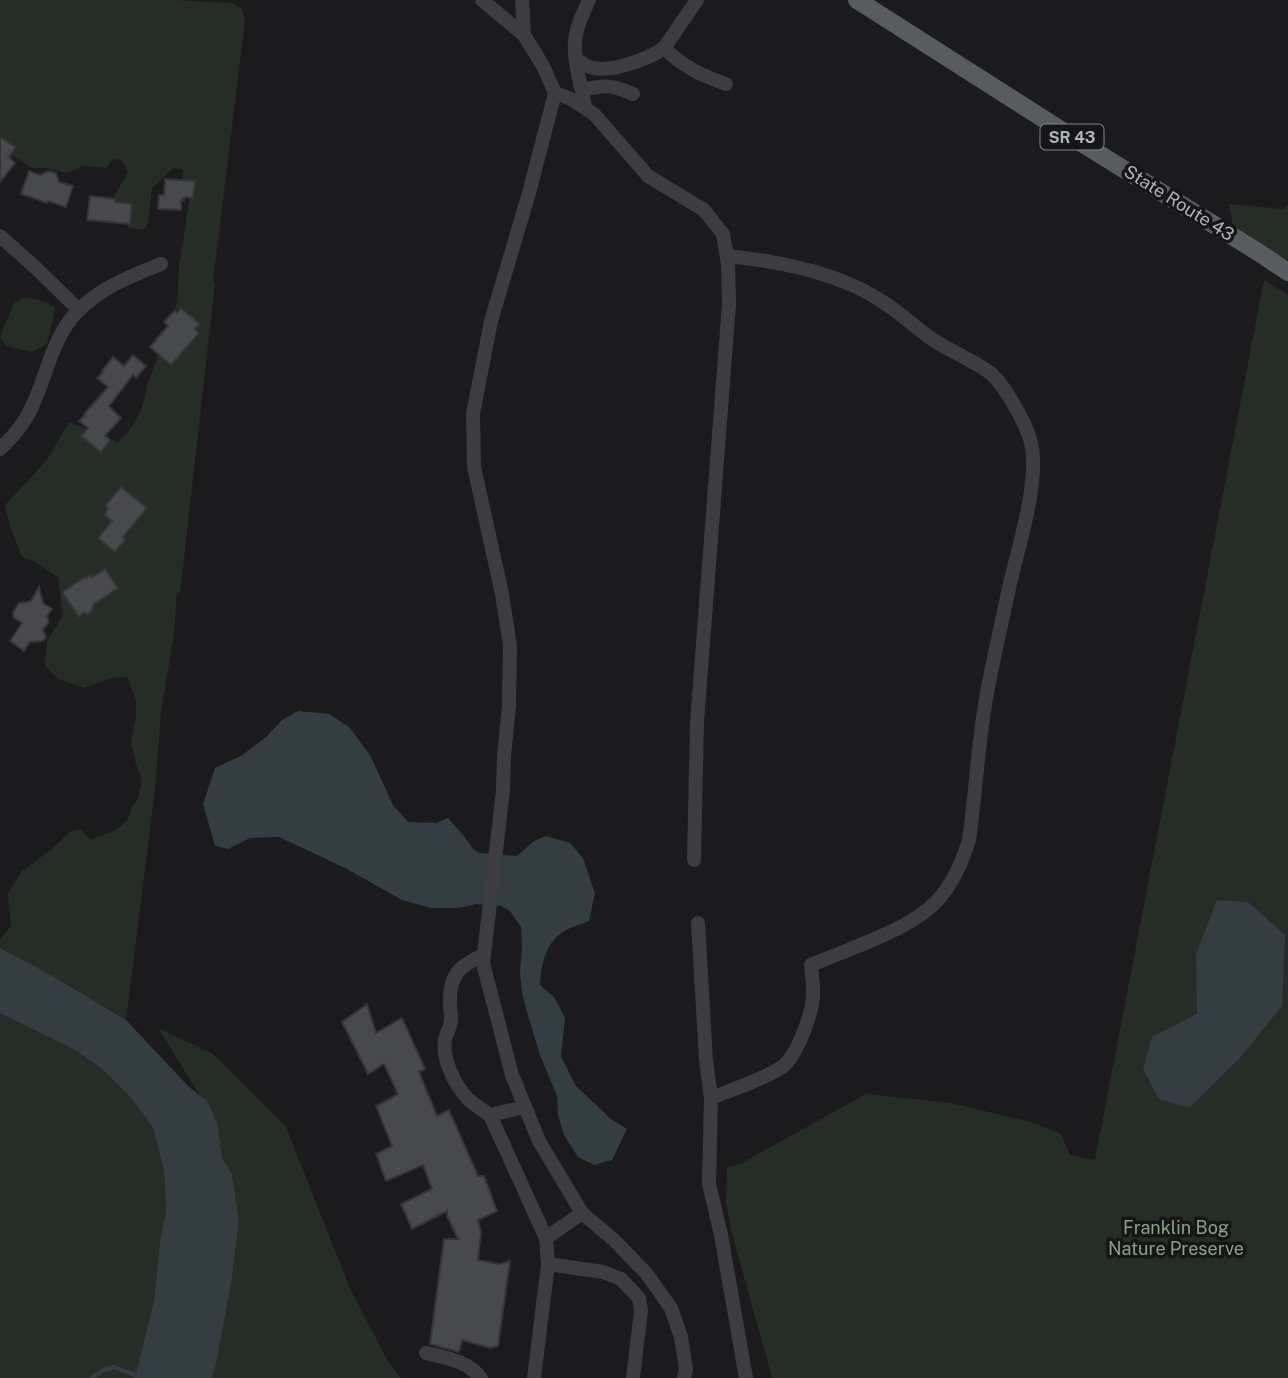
<svg xmlns="http://www.w3.org/2000/svg" width="1288" height="1378" viewBox="0 0 1288 1378" font-family="'Public Sans',sans-serif">
<rect width="100%" height="100%" fill="#1b1b1d"/>
<g fill="#252d26">
<path d="M0,0H175L233,3L242,9L245,21L213,281L215,283L214,292L180,594L177,592L174,634L161,713L155,790L126,1020L51,975L0,948V940L11,926L8,894L21,872L52,849L71,831L80,829L91,840L114,831L127,821L132,808L139,796L142,780L135,761L131,742L136,716V700L127,677L112,678L84,688L58,679L45,665L47,641L63,616L58,577L35,562L22,557L9,523L5,505L47,460L69,422L118,442C134,427 145,407 147,386L177,303L179,268L189,201L182,180L183,169L173,168L152,188L148,223L144,230L129,228L114,196L128,173L124,164L120,159L112,160L106,168L83,166L67,173L46,168H32L0,148Z"/>
<polygon points="1229,204 1283,209 1288,205 1288,260 1233,227"/>
<polygon points="1264,280 1288,295 1288,1378 772,1378 732,1233 726,1202 727,1167 740,1164 866,1094 951,1103 1031,1122 1061,1134 1070,1155 1095,1160"/>
<polygon points="26,297 46,302 55,308 47,344 32,352 6,346 0,337 14,303"/>
<polygon points="0,1013 73,1049 101,1068 133,1100 153,1128 164,1171 166,1211 160,1241 154,1300 137,1370 133,1378 0,1378"/>
<polygon points="158,1028 213,1054 286,1127 351,1291 389,1363 401,1378 212,1378 216,1365 232,1278 239,1221 232,1174 222,1157 218,1125"/>
</g>
<g fill="#333d42">
<path d="M298,711L329,714L349,727L370,755L393,805L408,822L436,823L448,818L463,835L473,849L480,853L517,856L534,841L546,836L570,843L583,858L595,893L589,921C580,925 566,928 559,935C544,947 541,968 540,985L554,997L565,1018L561,1056L576,1086L611,1119L627,1129L612,1160L594,1165L578,1157L564,1135L558,1115L557,1096L540,1055L527,1012L522,993L520,971L522,947L521,927L510,911L501,906L476,904L458,908H431L402,900L345,868L279,837L250,838L228,849L215,846L203,804L215,768L241,756L266,737L282,720Z"/>
<polygon points="1217,900 1248,902 1285,935 1282,1006 1239,1059 1189,1108 1159,1099 1143,1069 1152,1037 1197,1014 1196,954"/>
<polygon points="0,948 51,975 126,1020 189,1087 207,1101 218,1125 222,1157 232,1174 239,1221 232,1278 216,1365 212,1378 133,1378 137,1370 154,1300 160,1241 166,1211 164,1171 153,1128 133,1100 101,1068 73,1049 0,1013"/>
</g>
<g fill="none" stroke-linecap="round" stroke-linejoin="round">
<polyline stroke="#333d42" stroke-width="4.5" points="92,1378 104,1370 114,1367 142,1378"/>
</g>
<g fill="#48494d" stroke="#353539" stroke-width="2">
<polygon points="0,137 16,147 9,157 15,163 0,182"/>
<polygon points="29,171 40,175 49,171 56,173 59,182 73,186 66,207 48,201 47,203 21,194"/>
<polygon points="165,179 195,181 193,198 184,197 184,200 181,200 181,210 158,209 159,195 164,195"/>
<polygon points="90,196 116,199 115,202 132,204 130,224 87,220"/>
<polygon points="181,308 200,324 195,329 199,333 171,365 150,347 168,326 164,322 174,311 177,313"/>
<polygon points="133,355 146,366 136,378 133,375 109,406 121,418 105,436 110,440 101,452 81,436 88,428 79,421 85,415 84,414 108,387 97,378 103,372 102,371 113,357 124,366"/>
<polygon points="121,487 147,508 123,537 126,539 115,552 98,538 112,521 104,515 108,509 105,506"/>
<polygon points="105,569 118,588 94,604 92,611 88,614 84,613 79,617 62,592 85,577 86,578 91,575 92,577"/>
<polygon points="39,587 43,603 52,609 47,616 49,622 43,630 46,637 43,641 30,642 24,651 10,641 22,623 14,618 13,612 19,603 31,601"/>
<polygon points="367,1004 376,1033 402,1018 425,1069 419,1072 437,1116 449,1110 478,1176 484,1176 497,1211 478,1220 481,1232 478,1260 499,1264 510,1261 498,1346 490,1348 462,1340 459,1352 430,1344 444,1239 458,1239 447,1216 447,1211 412,1229 401,1204 432,1189 423,1165 386,1181 376,1154 392,1146 376,1106 398,1094 384,1064 368,1074 342,1022"/>
</g>
<g fill="none" stroke-linecap="round" stroke-linejoin="round">
<g stroke="#3c3d42" stroke-width="14">
<polyline points="482,0 524,35 543,66 555,93 529,193 491,321 473,414 474,467 502,594 510,645 509,706 504,756 503,791 483,963 512,1075 539,1141 582,1213 614,1240 646,1273 671,1308 681,1337 686,1369 684,1378"/>
<polyline points="522,0 524,35"/>
<path d="M664,48C684,67 700,75 726,84"/>
<path d="M576,59C580,62 585,66 590,67C608,74 649,59 664,48L697,0"/>
<path d="M582,90C605,85 610,84 633,94"/>
<polyline points="555,93 571,99 594,114 648,176 704,210 723,234 728,264 729,304 697,722 694,860"/>
<path d="M585,107C582,88 573,60 575,42C576,27 583,13 589,0"/>
<polyline points="0,236 37,269 79,310"/>
<path d="M727,256C777,261 840,273 883,302C899,312 914,326 929,337C948,351 970,358 989,372C1003,382 1025,422 1030,439C1041,475 1020,542 1011,579C1003,617 994,655 987,693C978,741 976,791 969,840C962,863 953,884 936,902C909,930 848,949 811,965C812,976 814,987 813,998C811,1016 797,1056 782,1067C765,1079 731,1090 711,1098L709,1184L721,1235L746,1378"/>
<path d="M0,449C14,436 27,420 34,402C48,371 53,336 78,311C101,287 132,276 161,264"/>
<polyline points="698,923 706,1060 711,1098"/>
<path d="M483,955C459,966 449,975 450,1004C450,1009 451,1014 451,1020C451,1027 446,1033 445,1040C442,1060 455,1085 468,1099C474,1105 483,1110 490,1115L525,1107"/>
<polyline points="490,1115 546,1238"/>
<polyline points="548,1264 603,1272 621,1279 639,1298 641,1311 633,1378"/>
<path d="M426,1353C446,1358 468,1361 481,1378"/>
<polyline points="534,1378 548,1264 546,1238 582,1213"/>
</g>
<polyline stroke="#585b60" stroke-width="18" points="857,0 1083,144 1258,252 1288,272"/>
</g>
<g text-anchor="middle" stroke-width="7" stroke-linejoin="round" paint-order="stroke">
<rect fill="#161618" stroke="#81848a" stroke-width="2" x="1040.5" y="124.5" width="63" height="25" rx="5"/>
<g font-size="16" font-weight="bold" fill="#afb3bb">
<text x="1072" y="143">SR 43</text>
</g>
<g font-size="18" fill="#afb3bb" stroke="#161618">
<text transform="translate(1179 203) rotate(32)" y="6">State Route 43</text>
</g>
<g font-size="18" fill="#87a487" stroke="#161618">
<text x="1176" y="1234">Franklin Bog<tspan x="1176" dy="21">Nature Preserve</tspan></text>
</g>
</g>
</svg>
